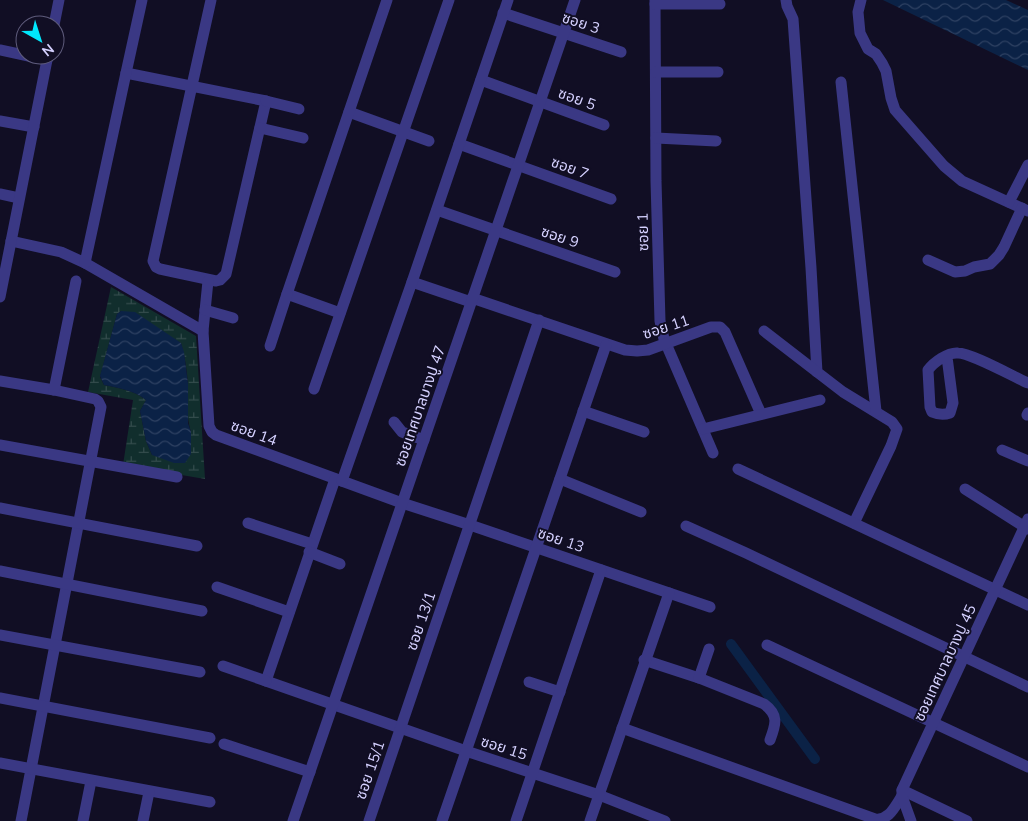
<svg xmlns="http://www.w3.org/2000/svg" width="1028" height="821" viewBox="0 0 1028 821" font-family="'Nunito Sans','Noto Sans Thai',sans-serif">
<defs>
<pattern id="wetland-marsh" width="20" height="14" patternUnits="userSpaceOnUse" patternTransform="scale(1.25)"><rect width="20" height="14" fill="#112e2d"/><path d="M1 5h8M5 5V1M11 12h8M15 12V8" fill="none" stroke="#334b4c"/></pattern>
<pattern id="water-waves" width="16" height="10" patternUnits="userSpaceOnUse" patternTransform="scale(1.25)"><rect width="16" height="10" fill="#0b2246"/><path d="M0 5q4-4 8 0t8 0" fill="none" stroke="#2e4162"/></pattern>
</defs>
<rect width="100%" height="100%" fill="#110e24"/>
<path fill="url(#wetland-marsh)" fill-rule="evenodd" d="M111,287L196,336L205,479L123,465L133,400L88,392ZM121,311L181,343C185,356 187,371 188,385C188,401 186,417 191,432L152,455L146,441L140,411L146,400C133,390 119,388 104,385L100,377L117,314Z"/>
<g fill="url(#water-waves)">
<polygon points="883,0 1006,0 1028,10 1028,70"/>
<path d="M121,311L135,312L181,343L184,352L188,384V423L191,432V454L185,463H174L152,455L146,441L140,411L146,400C133,390 119,388 104,385L100,376L117,314Z"/>
</g>
<g fill="none" stroke-linecap="round" stroke-linejoin="round">
<polyline stroke="#0b2246" stroke-width="10" points="731,644 815,759"/>
<g stroke="#3a3884" stroke-width="11">
<polyline points="142,0 126,73 266,101 226,274 220,280 216,281 160,269 156,267 153,261 211,0"/>
<polyline points="655,0 656,181 660,321 664,339 713,453"/>
<polyline points="786,0 787,6 793,19 811,268 817,372 843,392 892,422 897,429 891,446 854,523"/>
<polyline points="861,0 858,12 860,33 868,49 876,54 882,63 886,71 891,98 895,110 944,166 962,181 1028,211"/>
<polyline points="655,4 720,4"/>
<polyline points="503,13 621,52"/>
<polyline points="54,25 59,0"/>
<polyline points="0,50 47,60"/>
<polyline points="656,72 718,72"/>
<polyline points="481,80 604,125"/>
<polyline points="841,82 876,411"/>
<polyline points="266,101 299,109"/>
<polyline points="349,112 429,141"/>
<polyline points="0,121 34,127"/>
<polyline points="260,128 303,138"/>
<polyline points="656,138 716,141"/>
<polyline points="459,144 611,199"/>
<polyline points="0,194 19,198"/>
<polyline points="1009,202 1028,165"/>
<polyline points="437,210 615,272"/>
<polyline points="11,241 61,252 85,263 203,331"/>
<polyline points="928,260 955,272 965,271 974,267 990,264 999,255 1004,247 1022,208"/>
<polyline points="85,263 126,73"/>
<polyline points="208,281 203,331 209,426 212,432 216,435 402,503 470,525 710,607"/>
<polyline points="412,282 471,302"/>
<polyline points="0,297 48,55"/>
<polyline points="472,298 625,350 637,351 648,350 711,327 720,327 725,332 761,414"/>
<polyline points="205,310 233,318"/>
<polyline points="340,313 287,294 387,0"/>
<polyline points="764,331 817,372"/>
<polyline points="270,346 287,294"/>
<path d="M947,357L953,403L950,413C944,415 939,415 932,412L930,407L928,370C934,362 948,352 958,353C971,353 1014,377 1028,383"/>
<polyline points="0,381 54,390 95,399 98,401 101,407 21,821"/>
<polyline points="314,389 449,0"/>
<polyline points="54,390 76,281"/>
<polyline points="583,411 644,432"/>
<polyline points="1027,415 1028,413"/>
<polyline points="394,422 402,432 424,440"/>
<polyline points="703,429 820,400"/>
<polyline points="0,445 177,477"/>
<polyline points="1002,450 1028,461"/>
<polyline points="738,469 1028,605"/>
<polyline points="335,479 266,681 466,751 599,795 665,821"/>
<polyline points="560,479 641,512"/>
<polyline points="342,481 412,282 508,0"/>
<polyline points="965,489 1028,529"/>
<polyline points="0,508 197,546"/>
<polyline points="248,523 312,544"/>
<polyline points="686,526 746,553 1028,687"/>
<polyline points="309,552 340,564"/>
<polyline points="0,571 202,611"/>
<polyline points="217,587 289,612"/>
<polyline points="0,635 200,672"/>
<polyline points="767,645 1028,767"/>
<path d="M644,660L699,678L764,704C779,715 776,724 770,740"/>
<polyline points="223,666 266,681"/>
<polyline points="699,678 709,649"/>
<polyline points="529,682 560,692"/>
<polyline points="0,698 210,738"/>
<path d="M622,728L875,819C889,821 895,806 902,796"/>
<polyline points="224,744 310,772"/>
<polyline points="0,763 210,802"/>
<polyline points="902,790 967,821"/>
<polyline points="83,821 91,781"/>
<polyline points="143,821 149,792"/>
<polyline points="293,821 575,0"/>
<polyline points="369,821 539,320"/>
<polyline points="442,821 606,345"/>
<polyline points="516,821 601,570"/>
<polyline points="590,821 669,593"/>
<polyline points="911,821 902,796 902,790 1028,519"/>
</g>
</g>
<g text-anchor="middle" stroke-width="4" stroke-linejoin="round" paint-order="stroke">
<g font-size="15" fill="#d5d1ff" stroke="#110e24">
<text transform="translate(581 23) rotate(18)" y="5">ซอย 3</text>
<text transform="translate(577 99) rotate(20)" y="5">ซอย 5</text>
<text transform="translate(570 168) rotate(20)" y="5">ซอย 7</text>
<text transform="translate(643 232) rotate(-91)" y="5">ซอย 1</text>
<text transform="translate(560 237) rotate(19)" y="5">ซอย 9</text>
<text transform="translate(666 327) rotate(-18)" y="5">ซอย 11</text>
<text transform="translate(420 406) rotate(-71)" y="5">ซอยเทศบาลบางปู 47</text>
<text transform="translate(254 433) rotate(20)" y="5">ซอย 14</text>
<text transform="translate(561 540) rotate(19)" y="5">ซอย 13</text>
<text transform="translate(421 621) rotate(-71)" y="5">ซอย 13/1</text>
<text transform="translate(945 663) rotate(-65)" y="5">ซอยเทศบาลบางปู 45</text>
<text transform="translate(504 748) rotate(18)" y="5">ซอย 15</text>
<text transform="translate(370 770) rotate(-71)" y="5">ซอย 15/1</text>
</g>
</g>
<g transform="translate(40 40) rotate(141)"><circle r="24" fill="#110e24" stroke="#5f5c7c"/>
<path d="M0-4L9 19L0 12L-9 19Z" fill="#00e7fc"/>
<text y="-8" font-size="14" font-weight="bold" text-anchor="middle" fill="#d5d1ff">N</text>
</g>
</svg>
